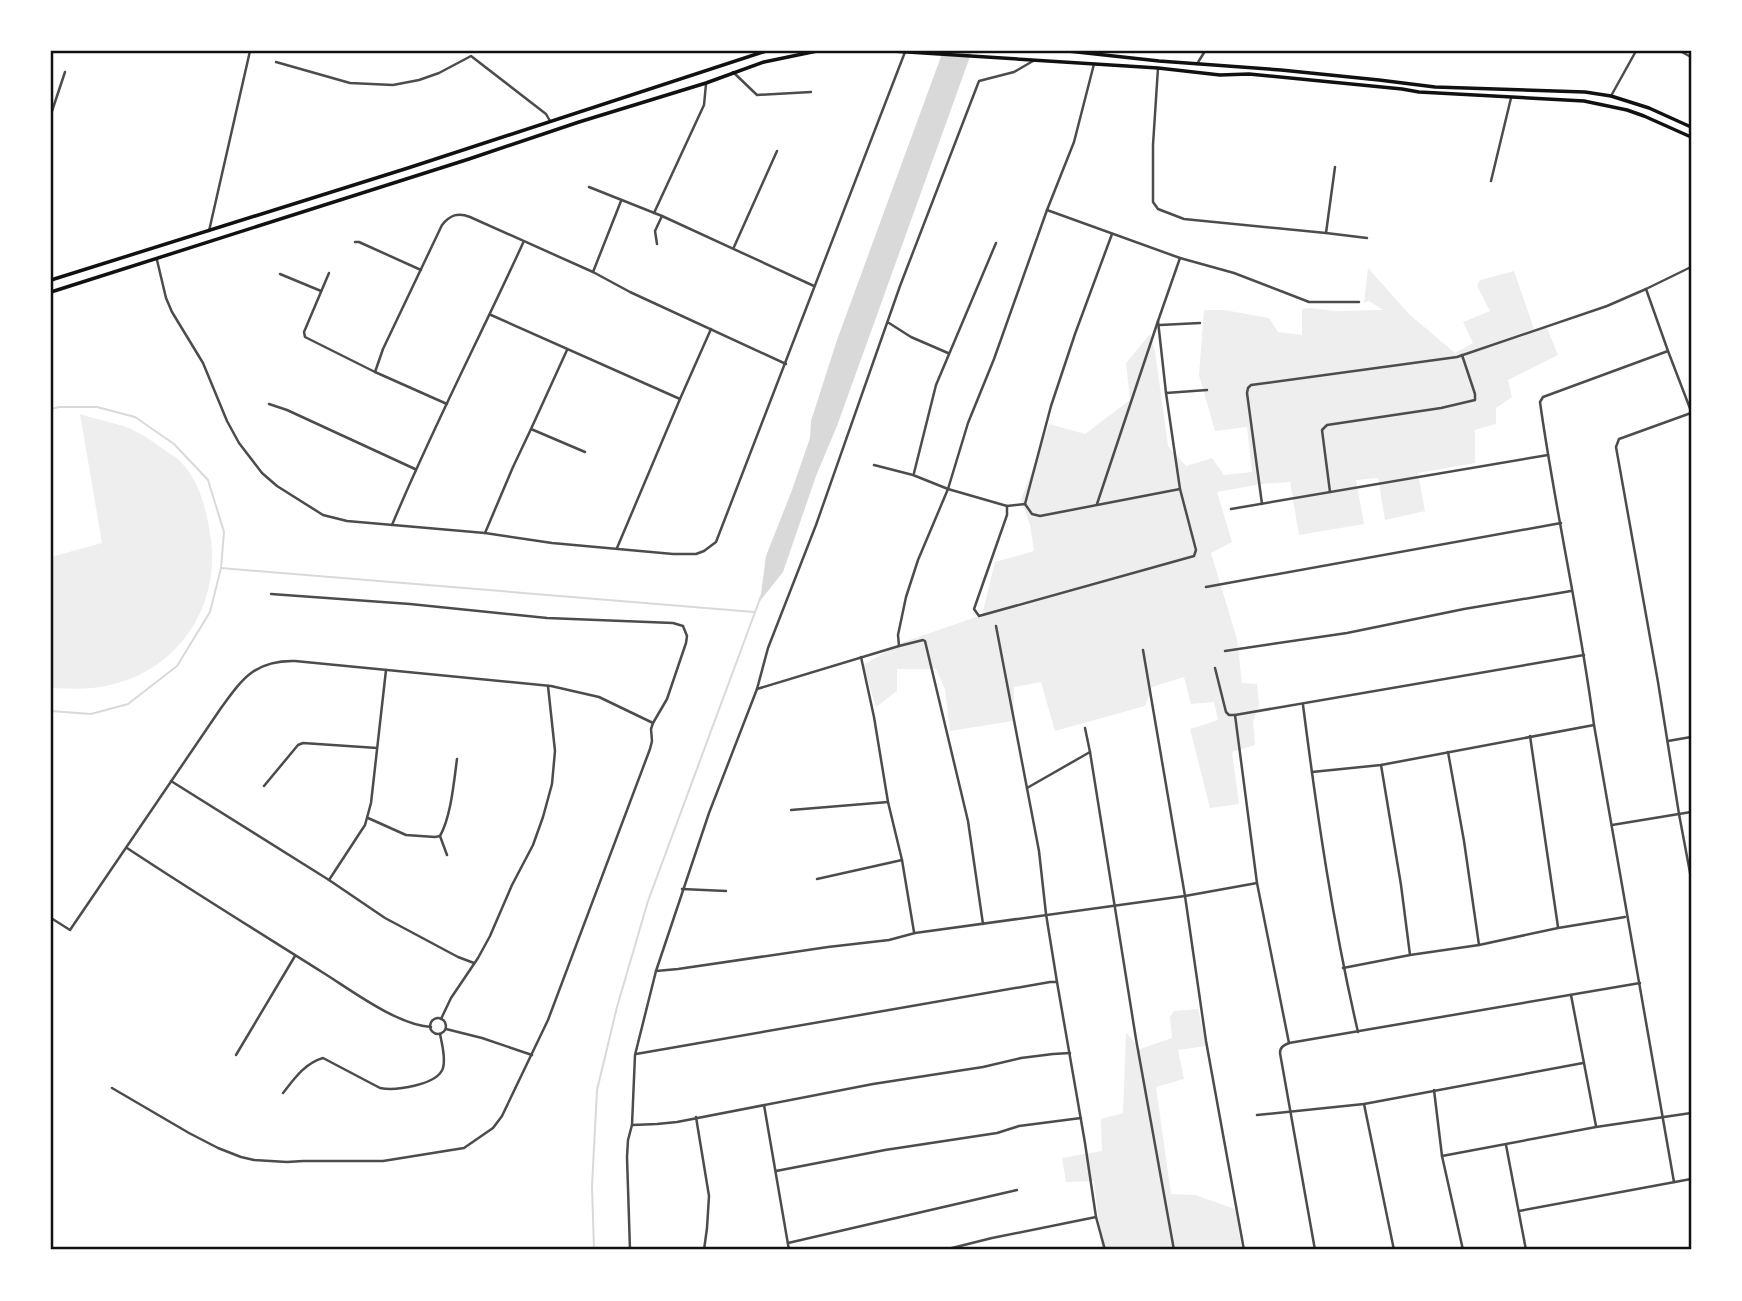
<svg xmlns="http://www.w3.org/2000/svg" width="1742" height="1301" viewBox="0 0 1742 1301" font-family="Overpass,sans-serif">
<rect width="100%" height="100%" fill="#fff"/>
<g fill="#eee">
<polygon points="1368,268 1409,314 1455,353 1473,343 1463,322 1490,311 1477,286 1480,280 1514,271 1534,329 1547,328 1558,355 1508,380 1512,397 1496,408 1496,424 1475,430 1475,463 1418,473 1425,511 1385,520 1378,478 1356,480 1364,524 1299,535 1290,482 1261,484 1217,492 1232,542 1211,553 1237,639 1242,683 1257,684 1259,705 1253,722 1255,745 1232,752 1239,804 1210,808 1190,729 1218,720 1214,702 1191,704 1184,677 1152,687 1145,706 1055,731 1041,682 1014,687 1013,721 950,731 945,689 936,669 897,669 897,691 876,707 863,665 901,643 982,615 995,562 1034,551 1030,525 1021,500 1049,424 1085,434 1130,400 1126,363 1150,334 1155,351 1168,446 1186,466 1212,458 1224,475 1252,472 1247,427 1215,431 1199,375 1204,310 1224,310 1269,318 1278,332 1302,335 1302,309 1310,308 1335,311 1383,310 1369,301 1364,303"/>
<path d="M80,414C95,419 111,422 126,427C139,432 151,440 163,449C168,453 175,456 180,461C199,480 206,508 210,534C222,601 182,667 114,684C93,690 73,689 51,688V557L102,543Z"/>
<polygon points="1198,1009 1206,1046 1178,1050 1184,1079 1156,1087 1171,1194 1195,1195 1235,1209 1242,1250 1102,1250 1094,1181 1066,1182 1062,1158 1102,1151 1101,1119 1123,1113 1126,1032 1140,1049 1172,1038 1170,1017 1174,1011"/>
</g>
<polygon fill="#d9d9d9" points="943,51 972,51 837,426 816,476 783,572 760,601 766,556 792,490 810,438 811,421 837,340"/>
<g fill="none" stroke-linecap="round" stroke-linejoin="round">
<g stroke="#d9d9d9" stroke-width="2">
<polyline points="51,409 59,407 97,407 135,417 174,444 208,480 224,532 221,568 210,612 177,666 128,704 91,714 51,711"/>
<polyline points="221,568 754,612"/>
<polyline points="594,1250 592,1186 597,1090 617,1007 648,901 761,596"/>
</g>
<g stroke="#4c4c4c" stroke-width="2.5">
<polyline points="1680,51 1691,57"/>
<polyline points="276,62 350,83 393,85 419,80 439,73 471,56 546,114 550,121"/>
<polyline points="1197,64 1205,51"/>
<polyline points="1158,68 1153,145 1153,202 1158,209 1184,219 1326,233"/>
<polyline points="733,72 757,95 811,92"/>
<polyline points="1611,96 1636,51"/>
<polyline points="51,114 65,72"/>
<polyline points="1335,167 1326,233 1367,238"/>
<polyline points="1491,181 1511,98"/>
<polyline points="589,187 662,216 814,286"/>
<polyline points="1047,210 1180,258 1234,273 1304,300 1309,302 1359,302"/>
<polyline points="654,213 704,105 706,84"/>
<polyline points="209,231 250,51"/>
<polyline points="355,242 359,242 421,270"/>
<polyline points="657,244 655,231 662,216"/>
<polyline points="734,247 777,151"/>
<polyline points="157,260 166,298 172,312 203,363 227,421 239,443 262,473 277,486 323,515 347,521 485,533 552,543 673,554 696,554 704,551 716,542 905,52"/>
<polyline points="593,272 621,201"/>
<polyline points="329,273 304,332 305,337 375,372"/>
<polyline points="280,274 321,291"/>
<polyline points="1646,289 1668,351 1691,411"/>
<polyline points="491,315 680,399"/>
<polyline points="889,323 911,337 948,353"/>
<polyline points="1160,325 1200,323"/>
<path d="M1668,351L1543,397L1540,402C1555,510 1580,617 1594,725L1674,1182"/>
<polyline points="1166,393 1207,390"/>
<polyline points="269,404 287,410 415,469"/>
<path d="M447,404L375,372L383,349L442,225C450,215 458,212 470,217L593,272L630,292L786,364"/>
<polyline points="1691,413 1619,439 1616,447 1658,682 1679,814 1691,878"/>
<polyline points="531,429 567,350"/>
<polyline points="874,465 913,475 948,489 1007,506 1025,504 1032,514 1040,516 1180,489"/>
<polyline points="914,473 936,385 996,243"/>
<polyline points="1330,492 1322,430 1327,425 1441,408 1475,400 1475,394 1462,355"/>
<polyline points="1025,504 1051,406 1075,334 1112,234"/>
<polyline points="1097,504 1158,321"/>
<polyline points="1262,504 1247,393 1248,388 1251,385 1457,357 1607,306 1646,289 1691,267"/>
<polyline points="1007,506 1007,515 974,609 979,616 1194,556 1196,550 1180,489 1166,393 1158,321 1180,258"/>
<polyline points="1231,509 1548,455"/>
<path d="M392,525C432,429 480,337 523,243"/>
<polyline points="485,533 513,467 531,429 585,452"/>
<polyline points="617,548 680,399 711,329"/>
<polyline points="1206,587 1561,523"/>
<polyline points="996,626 1039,851 1046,914 1057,982 1085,1143 1096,1217 1105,1250"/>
<polyline points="899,646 898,635 906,597 918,560 948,489 968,423 994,359 1047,210 1074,142 1094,64"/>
<polyline points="1143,650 1185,896 1206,1041 1244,1250"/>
<polyline points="1225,651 1347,633 1464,609 1571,591"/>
<polyline points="861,657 874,717 888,802 902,860 914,932"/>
<polyline points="1215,668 1226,712 1229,715 1235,715 1584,655"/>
<polyline points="757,689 899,646 923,640 925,641 968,821 983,924"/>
<path d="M1303,705C1317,814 1333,925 1358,1032"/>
<polyline points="1235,715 1257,883 1289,1043"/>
<polyline points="1530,736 1558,927"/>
<polyline points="1668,741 1691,737"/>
<polyline points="1090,752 1136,1039 1174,1250"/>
<polyline points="1448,752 1464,841 1479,945"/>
<polyline points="1381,765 1401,885 1410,955"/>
<polyline points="1312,772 1381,765 1594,725"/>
<polyline points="171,781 329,880 385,918 458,957 474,963"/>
<polyline points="264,786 298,745 303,743 377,748"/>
<polyline points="1027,788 1090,752 1085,728"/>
<polyline points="791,810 888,802"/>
<polyline points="368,818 406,835 435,837 440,836"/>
<polyline points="1612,825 1691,812"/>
<path d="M127,848C192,891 257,931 322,972C351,990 397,1025 431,1027"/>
<path d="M447,855L440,836C451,817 454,781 457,759"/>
<polyline points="817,879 902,860"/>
<polyline points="329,880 365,825 371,803 386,670"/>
<polyline points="682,889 726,891"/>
<path d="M51,918L70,930L221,708C242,679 255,660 295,661L551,686L599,697L653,723"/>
<polyline points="1343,968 1410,955 1479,945 1558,928 1625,917"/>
<polyline points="656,971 678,969 828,947 889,940 915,933 1185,896 1257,883"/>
<polyline points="1571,995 1596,1126"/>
<circle cx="438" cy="1026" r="8"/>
<polyline points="441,1019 451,998 478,958 490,936 512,885 533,845 543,817 552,784 555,751 548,686"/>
<polyline points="446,1029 482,1038 532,1055"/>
<polyline points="1289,1043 1640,983"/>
<path d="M1289,1043C1284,1045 1280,1047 1280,1053L1315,1250"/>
<polyline points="636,1054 1050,982 1057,982"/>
<polyline points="236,1055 295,956"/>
<polyline points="112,1088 189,1133 218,1148 241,1157 254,1160 287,1162 303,1161 383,1161 464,1148 493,1128 502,1116 548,1020 650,749 652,741 651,729 653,723 667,699 686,643 687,636 683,626 673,623 547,618 410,604 271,594"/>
<polyline points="1434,1090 1442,1156 1463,1250"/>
<path d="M283,1093C294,1079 305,1063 323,1058L380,1088C395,1091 438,1085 443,1068C446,1058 442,1044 440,1034"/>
<polyline points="1364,1104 1394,1250"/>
<polyline points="764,1105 789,1250"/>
<polyline points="1257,1115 1364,1104 1583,1063"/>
<polyline points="696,1117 709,1196 707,1228 704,1250"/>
<polyline points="632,1125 657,1124 677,1122 873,1084 983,1067 1021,1058 1053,1054 1070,1053"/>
<polyline points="1506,1145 1526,1250"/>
<polyline points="1442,1156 1596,1127 1691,1113"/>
<polyline points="776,1171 885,1150 997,1133 1019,1126 1081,1118"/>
<polyline points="1519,1211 1691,1179"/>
<polyline points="788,1243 1017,1190"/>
<polyline points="630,1250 627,1157 628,1140 632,1125 635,1055 656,971 709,813 757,689 768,648 816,525 900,286 979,81 1014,72 1033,61"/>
<polyline points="944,1250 992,1238 1096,1217"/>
<polyline points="1686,1250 1691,1250"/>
</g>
<g stroke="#111" stroke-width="3.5">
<polyline points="892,51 1158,68 1220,75 1249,74 1402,89 1419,92 1584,101 1627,110 1644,116 1691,137"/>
<polyline points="1068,51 1159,61 1281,70 1379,80 1435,87 1585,92 1611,96 1649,108 1691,127"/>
<polyline points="51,280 408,168 766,51"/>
<polyline points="51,292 469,159 579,122 706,83 764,62 817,51"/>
</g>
</g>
<rect width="1742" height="1301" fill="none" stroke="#ffffff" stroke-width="105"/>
<rect x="52" y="52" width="1638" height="1196" fill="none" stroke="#111" stroke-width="2.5"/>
</svg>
